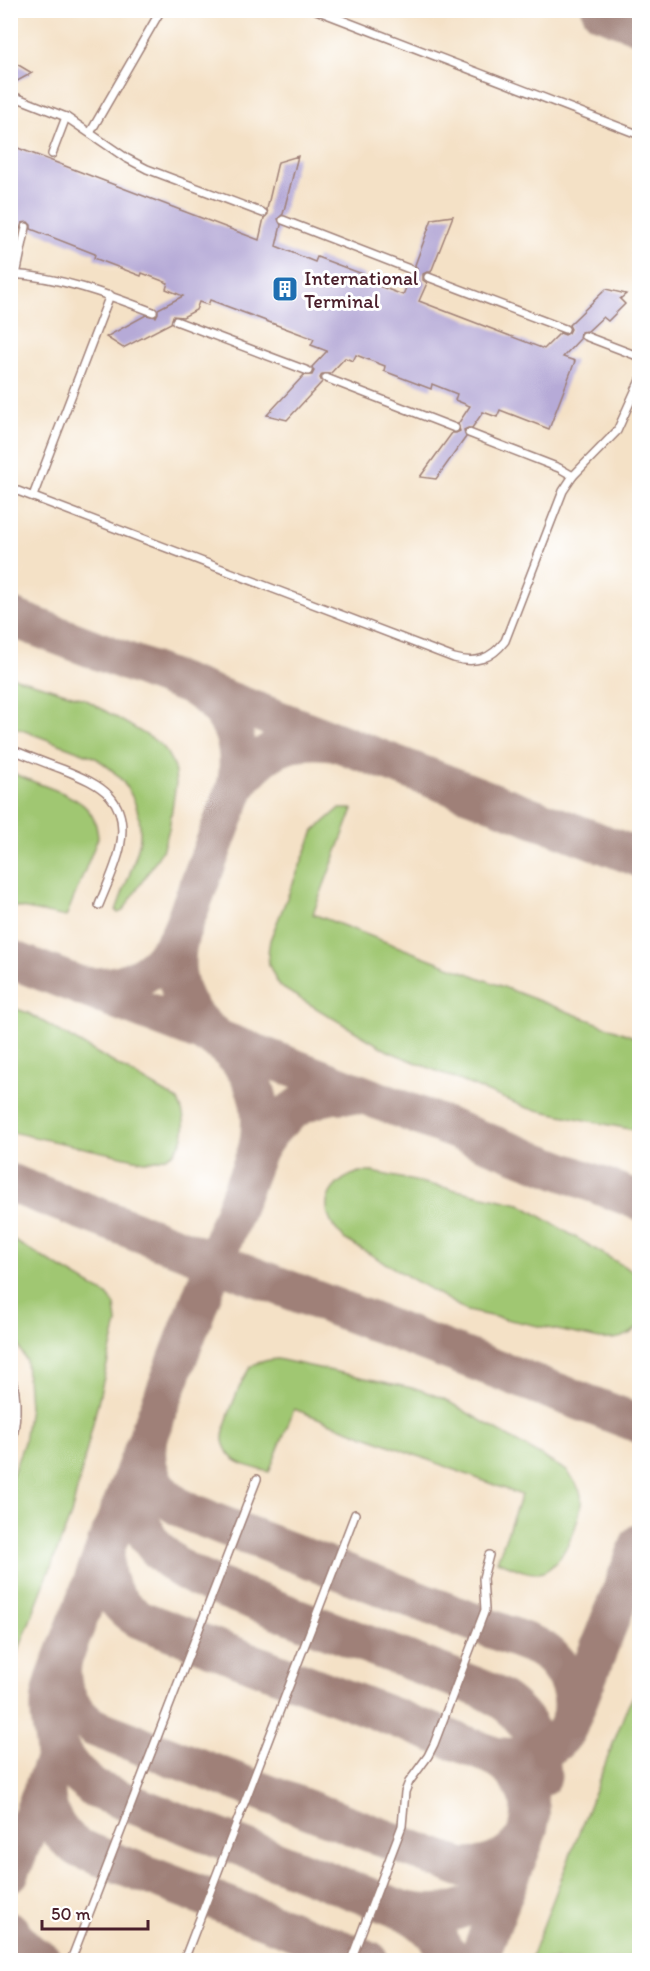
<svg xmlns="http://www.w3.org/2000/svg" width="650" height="1971" viewBox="0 0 650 1971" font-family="Itim,sans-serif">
<rect width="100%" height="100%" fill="#fff"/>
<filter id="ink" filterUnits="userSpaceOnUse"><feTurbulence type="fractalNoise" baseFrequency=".0167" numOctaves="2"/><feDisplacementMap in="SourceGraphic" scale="12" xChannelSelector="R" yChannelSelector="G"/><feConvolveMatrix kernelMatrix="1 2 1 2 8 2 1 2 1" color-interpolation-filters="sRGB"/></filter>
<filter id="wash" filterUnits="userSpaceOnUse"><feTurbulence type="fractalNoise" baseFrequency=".008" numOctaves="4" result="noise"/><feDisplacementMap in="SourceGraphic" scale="24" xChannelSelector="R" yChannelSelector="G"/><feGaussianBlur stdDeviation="1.35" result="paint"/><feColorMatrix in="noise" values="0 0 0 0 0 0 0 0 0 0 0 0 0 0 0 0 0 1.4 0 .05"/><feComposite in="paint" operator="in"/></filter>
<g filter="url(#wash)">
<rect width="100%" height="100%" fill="#f4e1c6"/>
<g fill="#a0c772" stroke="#75734e" stroke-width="1.5">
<path d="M10,676L85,699L153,739L164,748L174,766L176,783L169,829L162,851L123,911L118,913L116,911C122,891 139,856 140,836C142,802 123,774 94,757L11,726Z"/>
<path d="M10,772C22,777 34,782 45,786C73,797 96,804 98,838L66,917L11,906Z"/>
<polygon points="339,809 353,809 313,914 639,1039 639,1131 527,1108 388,1051 279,986 269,965 268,953 270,940 314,831"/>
<path d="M11,1007L28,1013L178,1100C192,1131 183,1161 144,1161L11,1132Z"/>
<path d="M360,1172H373L520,1204L637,1274L640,1277L639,1326C628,1338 616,1340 600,1339L467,1311L344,1239C340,1233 332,1227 330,1220C319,1195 339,1178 360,1172Z"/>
<polygon points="11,1239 107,1295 115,1305 117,1323 71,1515 11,1670 11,1479 24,1442 29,1407 26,1361 11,1331"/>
<path d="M277,1359L421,1390L444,1399L567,1471C572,1478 579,1486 581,1495C584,1516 561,1572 538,1573C524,1574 510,1565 497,1561L521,1495L294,1409L269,1472C256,1468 236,1465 228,1453C226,1449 223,1444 223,1440C222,1428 242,1376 251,1367C257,1361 269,1360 277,1359Z"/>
<polygon points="639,1685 639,1960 530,1960 626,1710"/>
</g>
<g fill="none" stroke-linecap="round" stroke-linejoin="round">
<g stroke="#9f8078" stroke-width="39">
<polyline points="601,10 640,25"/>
<polyline points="10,617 640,858"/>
<path d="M199,691C234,714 243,748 236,787C259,753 288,735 330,741"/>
<polyline points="180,934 236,787"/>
<polyline points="10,959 640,1201"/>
<path d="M85,986C128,991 160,971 180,934C169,974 181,1012 215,1036"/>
<path d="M219,1042C256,1070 267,1106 257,1151C278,1113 315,1089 358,1095"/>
<polyline points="10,1183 640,1424"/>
<path d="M136,1471C128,1528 159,1562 208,1583L485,1690C522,1708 540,1735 542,1777"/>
<path d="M106,1545C101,1577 111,1602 139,1619L494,1756C523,1761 562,1751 571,1719C579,1692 561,1660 538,1647L195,1515C155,1498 139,1470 150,1428"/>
<path d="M62,1665C59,1690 72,1713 93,1727L462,1868C536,1868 555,1796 494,1756"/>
<polyline points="572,1717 640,1543"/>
<path d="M52,1729C59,1755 73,1772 94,1789L402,1910C424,1920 441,1938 450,1960"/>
<path d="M47,1779C42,1807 55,1832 78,1848L369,1960"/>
<path d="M10,1873L54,1761C57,1745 50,1729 50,1713C49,1701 52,1691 55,1680L257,1151"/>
<path d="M402,1910C447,1920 483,1909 510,1871"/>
<polyline points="10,1931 27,1952 42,1960"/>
<polyline points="478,1960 525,1839"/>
</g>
</g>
<g id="blocks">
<g fill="#b6aad7">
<polygon points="10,60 32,73 10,85"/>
<polygon points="10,145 259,240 264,218 268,214 267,209 278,162 298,156 283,214 278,219 281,225 276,246 315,262 317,257 365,275 363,280 403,295 411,275 417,273 417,269 415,265 432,219 453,216 431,272 427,272 423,274 423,280 427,283 419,301 544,349 560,333 565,335 569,333 571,329 569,325 606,289 626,294 620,299 625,304 608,321 603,317 588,331 581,332 580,339 563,357 575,361 549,429 500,410 497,417 483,412 472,428 468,428 464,430 466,437 436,479 420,477 452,433 456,433 460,431 458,424 470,406 455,400 457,394 432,384 431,389 384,371 385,366 356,355 353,361 345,358 330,374 322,374 320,378 322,382 287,420 267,415 304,375 312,375 314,371 312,367 327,351 311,345 314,339 210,300 208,305 199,302 196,310 183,317 173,316 171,323 123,348 106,337 146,315 156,317 158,313 158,309 183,296 166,289 168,283 142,273 141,276 94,258 95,254 31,229 31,225 28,222 22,223 20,229 10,229"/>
</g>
</g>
</g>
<g filter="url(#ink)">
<use href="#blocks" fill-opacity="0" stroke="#9f8078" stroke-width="1.5"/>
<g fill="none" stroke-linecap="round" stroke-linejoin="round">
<g stroke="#9f8078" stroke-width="10">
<g id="lane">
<polyline points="316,10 640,135"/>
<polyline points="10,95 66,117 126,158 147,169 263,213"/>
<polyline points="90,133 161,10"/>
<polyline points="52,154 66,117"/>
<polyline points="283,220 412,270"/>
<path d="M10,274C61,277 106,294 153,312"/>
<polyline points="16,275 26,227"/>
<polyline points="428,277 565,329"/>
<polyline points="176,321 308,371"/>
<polyline points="585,336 640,357"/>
<polyline points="326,378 455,428"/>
<polyline points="469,433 559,468 573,476"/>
<path d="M10,488L454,658C476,664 491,659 505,641L563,491L573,476L617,431L640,380"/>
<polyline points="33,496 110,295"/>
<path d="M10,749C28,756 45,763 62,769C102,785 130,799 120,848C116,867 106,887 99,905"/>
<path d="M10,1374C20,1399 16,1425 10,1451"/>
<polyline points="71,1960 257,1479"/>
<polyline points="184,1960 355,1514"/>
<polyline points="351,1960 402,1826 405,1792 409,1782 428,1756 434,1744 485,1610 483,1578 489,1555"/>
</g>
</g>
<use href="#lane" stroke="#fff" stroke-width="7"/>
</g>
</g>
<defs>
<g id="building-square" transform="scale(1.35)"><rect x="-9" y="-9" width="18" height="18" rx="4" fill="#1f6fb2" stroke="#fff"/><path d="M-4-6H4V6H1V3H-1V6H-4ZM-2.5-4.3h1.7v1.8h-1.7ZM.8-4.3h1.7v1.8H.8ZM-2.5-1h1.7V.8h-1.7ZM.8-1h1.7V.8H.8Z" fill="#fff"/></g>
</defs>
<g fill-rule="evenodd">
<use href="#building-square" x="285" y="289"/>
</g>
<g text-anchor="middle" stroke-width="6" stroke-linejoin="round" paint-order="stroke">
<g font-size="20" fill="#4a1f2b" stroke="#fff" text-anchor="start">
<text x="304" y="285">International<tspan x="304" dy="23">Terminal</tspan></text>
</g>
</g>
<rect width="650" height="1971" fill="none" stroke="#fff" stroke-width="36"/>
<path d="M42 1920v9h106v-9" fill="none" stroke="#4a1f2b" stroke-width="3"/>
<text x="51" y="1920" font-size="18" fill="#4a1f2b" stroke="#ffffff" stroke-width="4.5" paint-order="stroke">50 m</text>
</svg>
